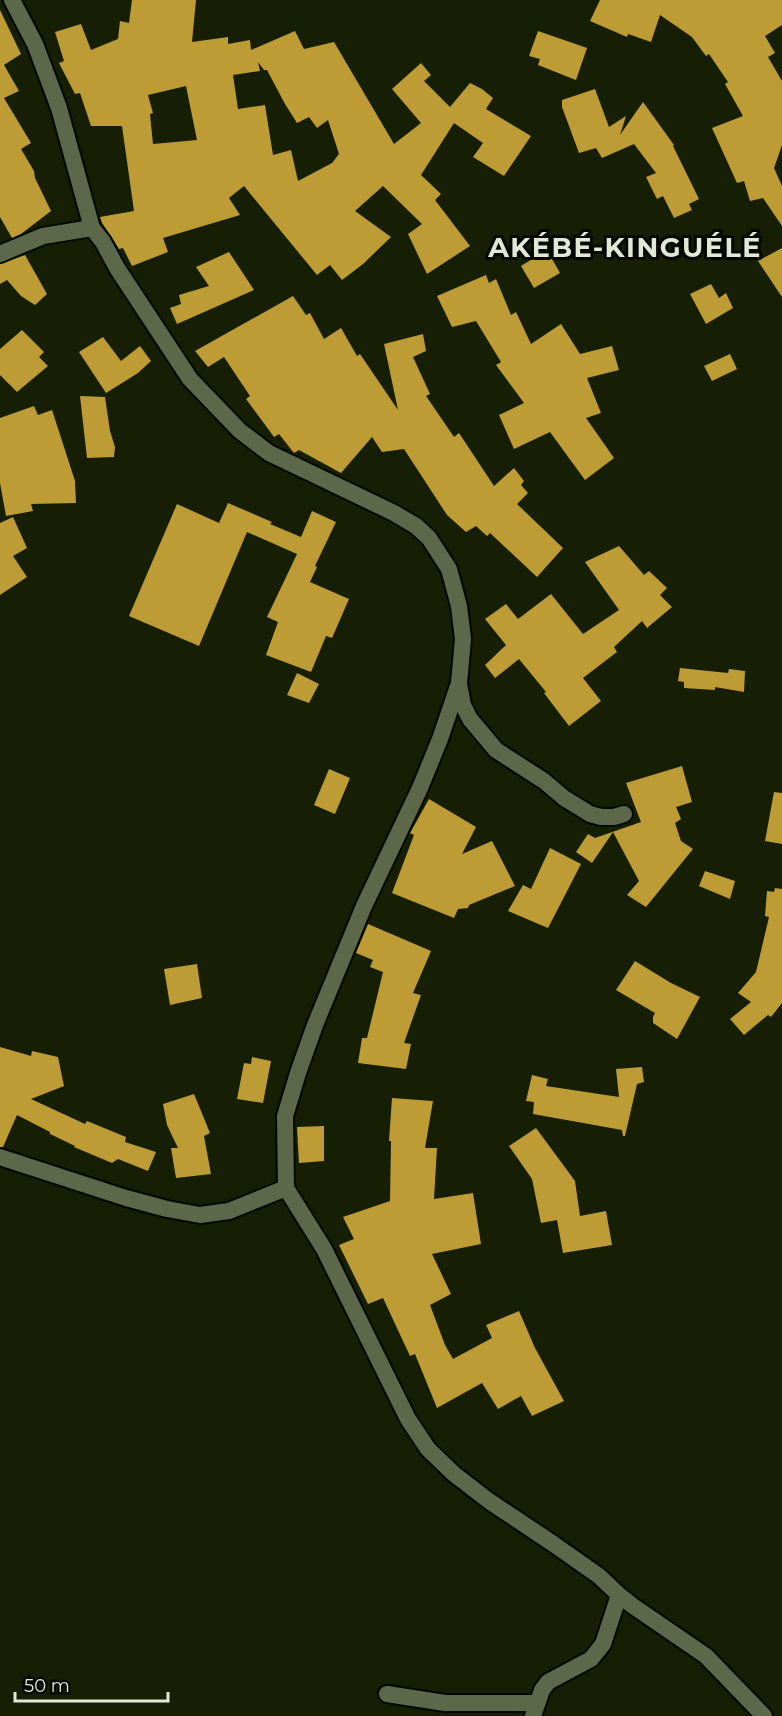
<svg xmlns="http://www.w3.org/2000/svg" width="782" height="1716" viewBox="0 0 782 1716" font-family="Montserrat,sans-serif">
<rect width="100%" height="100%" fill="#161f03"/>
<g fill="#bd9b35" fill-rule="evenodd">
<path d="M132,0H196L192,42L228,37V44L250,40L251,50L295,31L304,49L334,42L394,144L421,123L392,89L421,63L431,75L424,81L450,107L470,83L482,89L493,98L486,109L531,136L504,176L473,157L483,143L454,123L421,175L441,194L435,200L470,246L427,274L408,234L422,224L383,186L355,211L391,237L363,264L342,280L330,265L317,275L244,186L229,198L240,215L163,238L168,252L132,266L123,248L119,249L111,236L102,223L100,217L134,211L122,126H91L80,93L75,94L59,63L64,61L55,32L81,24L91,50L118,39L120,21L129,23ZM258,62L264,70H267L285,104L297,123L309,117L317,128L328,120L339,154L332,163L298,181L291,150L273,155L265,105L238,109L233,75L260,71ZM186,86L197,140L153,144L150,114L153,113L148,95Z"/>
<polygon points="600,0 782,0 782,25 765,36 775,53 768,57 782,81 782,145 774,168 782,186 782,226 763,198 750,201 744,181 737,183 712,128 743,116 725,84 728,82 709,54 706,56 692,37 660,15 651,42 628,34 627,37 590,21"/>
<polygon points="0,10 21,54 4,65 19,91 4,98 31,143 21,149 34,171 35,178 51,211 21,234 12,238 0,217"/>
<polygon points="538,31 587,48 576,80 538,65 540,59 529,56"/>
<polygon points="595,89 609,127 626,116 620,135 643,102 674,145 673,146 699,199 689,204 692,210 674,218 663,196 657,199 646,177 656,173 634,144 602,158 596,148 579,153 562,107 562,100"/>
<polygon points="782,248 782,297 758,261"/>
<polygon points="547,250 560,273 534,288 521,266"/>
<polygon points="229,252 254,290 177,324 170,308 181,304 179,295 209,286 196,267"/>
<polygon points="25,255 47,294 35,305 21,296 7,280 0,284 0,264"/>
<polygon points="486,275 489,283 496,279 511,315 516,312 531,344 561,324 580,354 612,346 619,370 587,378 601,413 586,418 614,458 585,480 550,432 514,449 499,415 524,403 496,365 501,362 476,321 452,327 437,296"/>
<polygon points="711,284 719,298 726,293 733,308 706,324 690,294"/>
<polygon points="293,296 306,315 310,313 324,339 341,328 357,356 360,354 398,410 384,344 423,334 426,351 413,357 430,394 426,396 454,437 459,433 494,486 514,468 524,481 521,485 528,493 517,504 563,548 537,577 490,533 487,536 476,526 466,532 447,515 404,449 382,452 372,437 341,473 299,450 294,453 279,434 274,437 246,399 250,396 224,357 208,367 195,351"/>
<polygon points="22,330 44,352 39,357 48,366 17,392 0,375 0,349"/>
<polygon points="103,337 121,361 140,346 151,361 138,373 106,393 79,352"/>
<polygon points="730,354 737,369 712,381 704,366"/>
<polygon points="80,396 105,397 110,431 115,447 114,457 87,458"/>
<polygon points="34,406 38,415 52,410 75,481 76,503 31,504 33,511 6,516 0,483 0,418"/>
<polygon points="228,503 272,522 270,524 301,537 312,511 336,522 315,566 317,567 310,582 349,599 332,638 326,636 311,672 266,655 278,622 267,617 297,554 247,532 199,646 129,616 177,504 219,523"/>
<polygon points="13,517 27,548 13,556 27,577 0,595 0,523"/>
<polygon points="619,546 644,575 649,571 667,588 660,595 672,607 647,628 642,621 614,647 617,652 583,678 601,701 569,726 544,693 546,692 519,659 495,678 485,665 506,645 485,619 506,604 518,619 551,594 583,634 619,610 585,562"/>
<polygon points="680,668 728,673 729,669 745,671 744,692 715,687 715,690 684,688 684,682 678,681"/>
<polygon points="297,673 319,684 309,703 287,695"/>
<polygon points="682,766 692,802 676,807 681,819 675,823 681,841 693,849 646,907 627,895 639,881 613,832 592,863 576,852 588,834 595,838 641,822 626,783"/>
<polygon points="329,769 350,778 335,814 314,805"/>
<polygon points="774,792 782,793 782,844 765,841"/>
<polygon points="429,799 476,827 462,854 492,841 515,886 469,905 468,908 458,909 454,918 392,893 414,835 410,833"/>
<polygon points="550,848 581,864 548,928 508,911 523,885 531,889"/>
<polygon points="705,871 735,881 730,899 699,886"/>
<polygon points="775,888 782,889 782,1003 771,1017 768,1015 744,1035 730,1019 751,1002 738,993 756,972 769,917 765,916 767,891 774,892"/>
<polygon points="368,924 431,951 413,993 421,995 404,1043 411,1044 406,1069 358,1063 362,1038 367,1038 383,972 370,967 373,960 356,953"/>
<polygon points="635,961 671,983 700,997 677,1039 653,1023 653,1017 655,1013 616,990"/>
<polygon points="197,964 202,998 170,1005 164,969"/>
<polygon points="0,1047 31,1056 32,1051 58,1057 64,1086 31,1099 85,1124 87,1121 126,1137 125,1142 156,1152 148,1171 118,1159 112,1163 74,1147 75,1146 50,1134 50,1132 17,1115 3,1147 0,1147"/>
<polygon points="252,1057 271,1061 263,1103 237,1099 244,1063 251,1064"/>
<polygon points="642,1067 644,1082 637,1084 625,1136 623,1136 622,1130 533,1114 534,1102 526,1101 532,1075 548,1079 546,1086 619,1097 616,1069"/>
<polygon points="194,1094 210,1133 204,1136 211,1174 176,1178 171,1148 178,1148 167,1125 163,1104"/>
<polygon points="392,1098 433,1101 425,1148 437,1148 434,1199 473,1193 481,1244 432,1254 451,1294 430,1305 445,1345 453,1359 492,1338 486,1325 519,1311 535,1348 564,1401 532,1416 521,1396 498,1409 482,1383 437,1408 415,1354 410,1356 383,1298 368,1304 339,1245 354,1239 343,1217 390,1201 391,1141 389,1141"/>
<polygon points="324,1126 324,1161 299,1163 297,1127"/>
<polygon points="536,1128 575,1181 580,1216 606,1211 612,1245 563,1253 557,1220 541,1223 532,1179 509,1146"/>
</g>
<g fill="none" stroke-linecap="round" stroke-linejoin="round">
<g stroke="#030800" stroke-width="20">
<g id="minor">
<polyline points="12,0 35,44 59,108 92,228 103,242 117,268 190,379 240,431 269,453 394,513 416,526 429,538 449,569 459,606 463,639 459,683 440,739 420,788 364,906 315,1025 298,1073 285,1116 286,1188 324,1249 408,1419 428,1449 454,1474 489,1501 552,1543 599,1576 619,1595 603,1644 591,1659 548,1682 542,1690 533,1716"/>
<polyline points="0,254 43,236 92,228"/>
<polyline points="459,684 463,705 470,719 496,750 544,781 564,798 590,814 601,817 614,817 624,814"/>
<polyline points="0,1157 126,1198 167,1209 200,1215 229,1211 286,1188"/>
<polyline points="619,1595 633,1606 706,1656 764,1716"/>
<polyline points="387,1694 445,1703 537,1703"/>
</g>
</g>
<use href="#minor" stroke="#5c6849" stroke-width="16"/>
</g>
<g text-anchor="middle" stroke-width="6" stroke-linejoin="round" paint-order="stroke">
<g font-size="27" font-weight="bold" letter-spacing="1.5" fill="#e1e8d6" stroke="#040701">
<text x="625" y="257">AKÉBÉ-KINGUÉLÉ</text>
</g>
</g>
<path d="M15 1692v9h153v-9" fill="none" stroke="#e1e8d6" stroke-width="3"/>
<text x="24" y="1692" font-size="18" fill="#e1e8d6" stroke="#040701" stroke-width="4.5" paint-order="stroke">50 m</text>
</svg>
